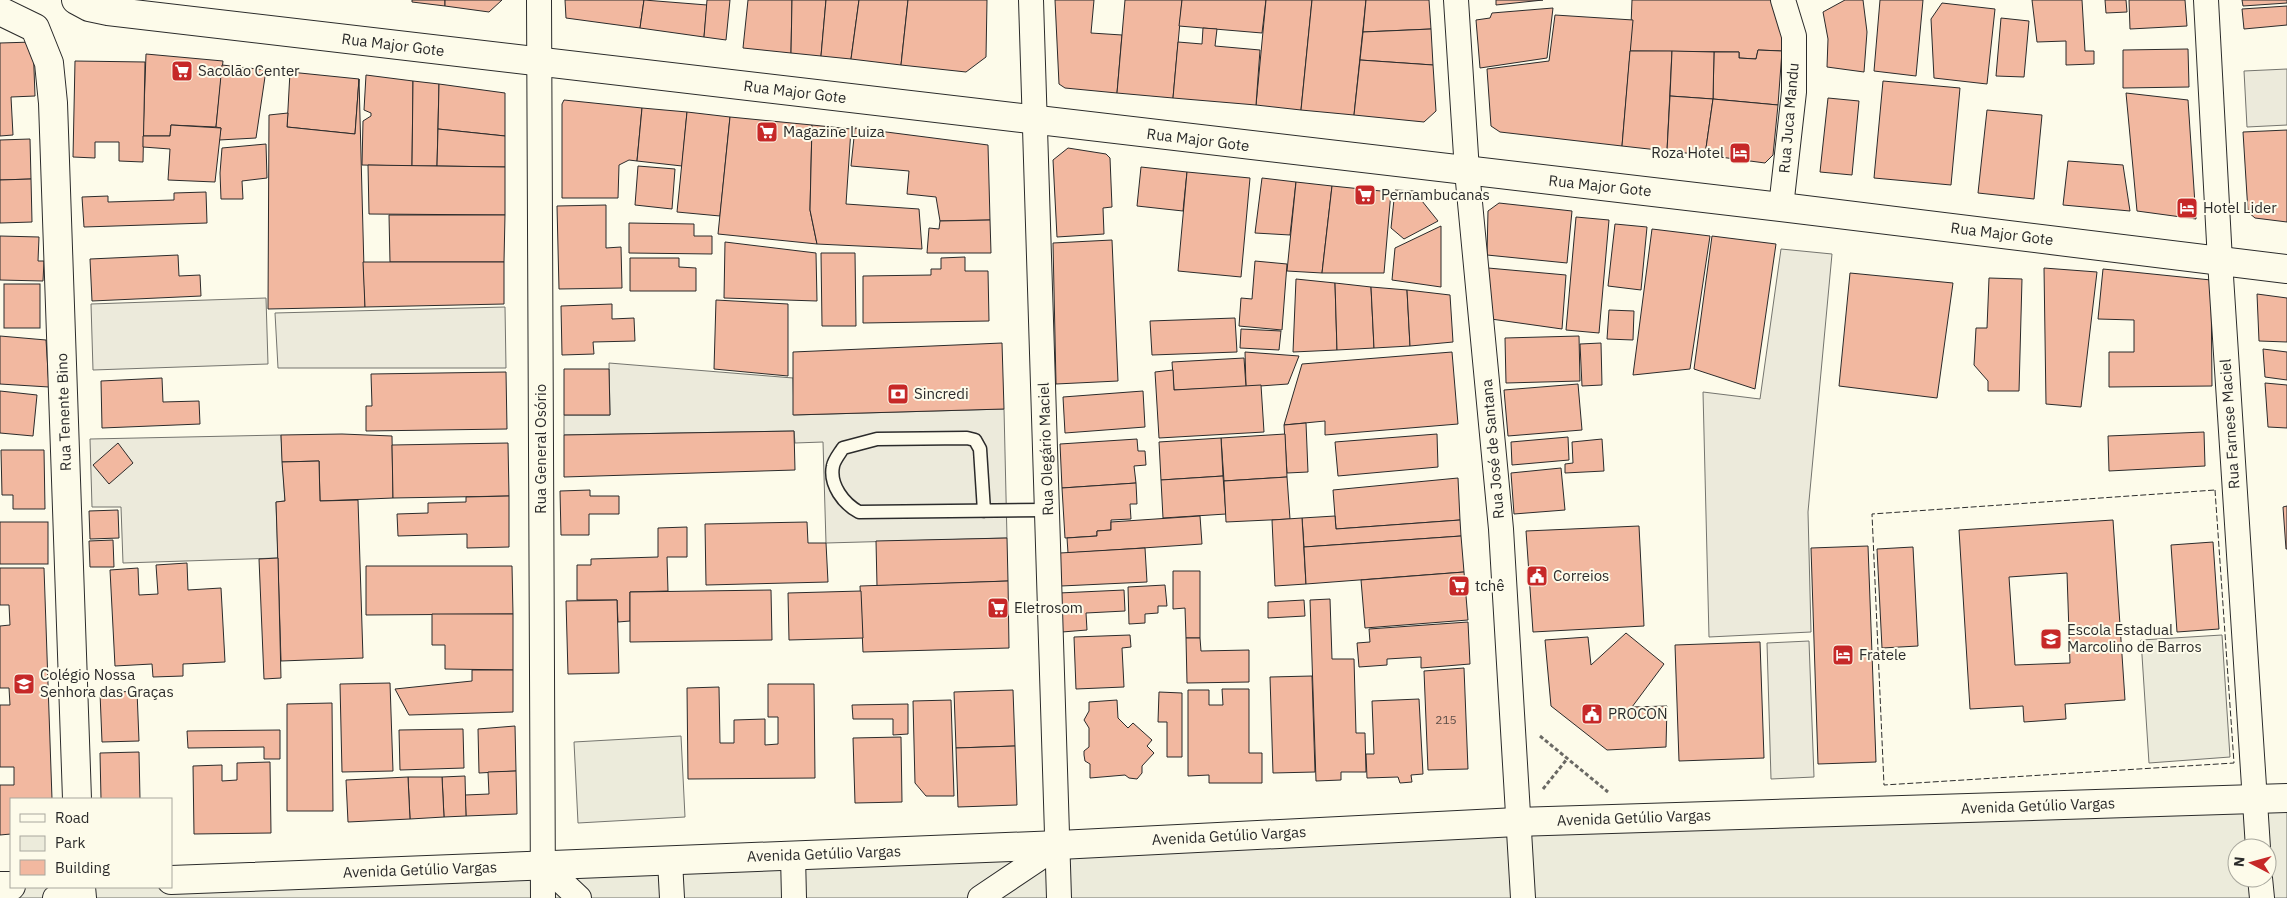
<svg xmlns="http://www.w3.org/2000/svg" width="2287" height="898" viewBox="0 0 2287 898" font-family="'IBM Plex Sans',sans-serif">
<rect width="100%" height="100%" fill="#fdfbea"/>
<g fill="#ecebdb" stroke="#74746e" fill-rule="evenodd">
<polygon points="2222,635 2230,757 2149,763 2141,640"/>
<polygon points="681,736 685,817 578,823 574,742"/>
<path d="M2287,798V898H0L11,887H171ZM2237,848H2267V878H2237Z"/>
</g>
<g fill="#eceadb" stroke="#74746e">
<polygon points="2287,69 2287,125 2247,127 2244,71"/>
<polygon points="1781,249 1832,254 1808,512 1811,632 1709,637 1703,392 1760,399"/>
<polygon points="266,298 268,364 93,370 91,304"/>
<polygon points="505,307 506,368 278,368 275,313"/>
<polygon points="609,363 793,378 794,415 1004,409 1007,538 826,543 823,442 795,443 794,431 564,435 564,415 610,415"/>
<polygon points="281,435 285,501 276,502 278,558 123,563 121,507 92,507 90,439"/>
<polygon points="1809,641 1814,777 1771,779 1767,643"/>
</g>
<g fill="#f2b8a0" stroke="#2b2b2b" fill-rule="evenodd">
<polygon points="412,0 445,0 445,6 412,2"/>
<polygon points="445,0 502,0 489,12 445,6"/>
<polygon points="565,0 644,0 640,28 566,18"/>
<polygon points="644,0 707,5 704,37 640,28"/>
<polygon points="707,0 730,0 726,40 704,37"/>
<polygon points="748,0 792,0 791,53 743,48"/>
<polygon points="792,0 826,0 821,56 791,53"/>
<polygon points="826,0 859,0 851,59 821,56"/>
<polygon points="859,0 908,0 901,65 851,59"/>
<polygon points="908,0 987,0 986,57 966,72 901,65"/>
<polygon points="1055,0 1094,0 1091,33 1122,35 1117,93 1065,88 1059,84"/>
<polygon points="1125,0 1182,0 1173,98 1117,93"/>
<polygon points="1182,0 1266,0 1262,33 1179,26"/>
<polygon points="1266,0 1312,0 1301,110 1256,105"/>
<polygon points="1312,0 1366,0 1354,115 1301,110"/>
<polygon points="1366,0 1429,0 1431,29 1363,32"/>
<polygon points="1496,0 1543,0 1496,5"/>
<polygon points="1632,0 1771,0 1784,22 1782,51 1758,50 1756,59 1739,58 1739,52 1630,51"/>
<polygon points="1845,0 1863,0 1867,32 1864,72 1827,67 1828,39 1823,12"/>
<polygon points="1880,0 1923,0 1916,76 1874,71"/>
<polygon points="2032,0 2082,0 2085,51 2094,51 2094,64 2066,65 2066,41 2037,42"/>
<polygon points="2105,0 2126,0 2127,12 2106,13"/>
<polygon points="2129,0 2185,0 2187,26 2130,29"/>
<polygon points="2242,0 2287,0 2287,3 2243,6"/>
<polygon points="1942,3 1995,9 1987,84 1934,78 1931,19"/>
<polygon points="2287,6 2287,25 2244,29 2242,9"/>
<polygon points="1553,8 1547,58 1480,68 1476,20 1490,18 1492,13"/>
<polygon points="1555,15 1633,20 1622,146 1500,132 1491,126 1487,69 1549,61"/>
<polygon points="2001,18 2029,21 2024,77 1996,76"/>
<polygon points="1203,28 1217,29 1215,46 1260,50 1256,105 1173,98 1178,42 1202,44"/>
<polygon points="1431,29 1433,65 1360,60 1363,32"/>
<polygon points="33,42 35,96 11,97 13,135 0,136 0,43"/>
<polygon points="2188,49 2189,87 2123,88 2123,50"/>
<polygon points="1758,50 1782,51 1778,105 1713,99 1714,52 1739,52 1739,58 1756,59"/>
<polygon points="1630,51 1672,51 1667,151 1622,146"/>
<polygon points="1672,51 1714,52 1713,99 1670,96"/>
<polygon points="146,54 223,61 216,127 171,125 170,136 143,136"/>
<polygon points="1360,60 1433,65 1436,111 1424,122 1354,115"/>
<polygon points="75,61 145,62 143,162 119,161 119,142 95,142 95,158 73,157"/>
<polygon points="222,65 266,70 256,138 219,140 221,128 216,127"/>
<polygon points="290,72 359,79 355,134 287,127"/>
<polygon points="366,75 413,81 412,166 362,165 363,121 371,116 371,113 364,110"/>
<polygon points="359,79 365,307 268,309 269,115 288,113 287,127 355,134"/>
<polygon points="413,81 439,84 437,166 412,166"/>
<polygon points="1883,81 1960,88 1951,185 1874,178"/>
<polygon points="439,84 505,93 505,136 438,129"/>
<polygon points="2126,93 2188,100 2196,219 2137,211"/>
<polygon points="1670,96 1713,99 1705,155 1667,151"/>
<polygon points="1828,98 1859,101 1852,175 1820,172"/>
<polygon points="1713,99 1778,105 1773,155 1765,163 1705,155"/>
<polygon points="564,100 642,108 637,161 629,160 619,165 618,198 562,198 562,104"/>
<polygon points="642,108 687,112 682,166 637,161"/>
<polygon points="1987,110 2042,115 2034,199 1978,193"/>
<polygon points="687,112 730,117 720,216 677,212"/>
<polygon points="730,117 812,125 810,210 817,244 718,234"/>
<polygon points="171,125 221,128 215,182 168,180 170,149 143,147 143,136 170,136"/>
<polygon points="812,125 851,129 846,204 919,209 922,249 817,244 810,210"/>
<polygon points="855,128 988,145 990,220 940,221 936,197 907,194 909,171 851,166"/>
<polygon points="438,129 505,136 505,167 437,166"/>
<polygon points="2287,130 2287,222 2255,218 2248,212 2243,132"/>
<polygon points="30,139 31,179 0,180 0,140"/>
<polygon points="266,144 267,178 242,181 243,199 221,199 220,173 222,148"/>
<polygon points="1068,148 1106,154 1110,158 1112,207 1103,208 1104,234 1057,237 1053,160"/>
<polygon points="2068,161 2123,165 2130,211 2063,205"/>
<polygon points="368,165 505,167 505,215 369,214"/>
<polygon points="638,166 675,169 672,209 635,205"/>
<polygon points="1141,167 1187,172 1183,211 1137,206"/>
<polygon points="1187,172 1250,178 1241,277 1178,271"/>
<polygon points="1262,178 1296,182 1290,235 1255,233"/>
<polygon points="31,179 32,222 0,223 0,180"/>
<polygon points="1296,182 1332,186 1322,273 1287,271"/>
<polygon points="1332,186 1391,192 1384,273 1322,273"/>
<polygon points="1395,190 1414,191 1438,221 1404,239 1391,228"/>
<polygon points="206,192 207,223 84,227 82,197 108,196 108,202 174,200 174,193"/>
<polygon points="1499,203 1572,211 1567,263 1487,255 1488,211"/>
<polygon points="606,205 606,248 621,247 622,288 559,289 557,206"/>
<polygon points="389,215 505,215 504,262 390,262"/>
<polygon points="1576,217 1609,220 1599,333 1566,330"/>
<polygon points="990,220 991,253 927,253 929,228 939,229 940,221"/>
<polygon points="629,223 694,224 694,236 712,236 712,254 629,253"/>
<polygon points="1615,224 1647,227 1641,290 1608,286"/>
<polygon points="1441,226 1441,287 1392,280 1395,248"/>
<polygon points="1652,229 1710,236 1690,369 1633,375"/>
<polygon points="0,236 39,237 38,261 44,261 43,281 0,280"/>
<polygon points="1712,236 1776,244 1755,389 1694,369"/>
<polygon points="1112,240 1118,381 1056,384 1053,243"/>
<polygon points="725,242 816,253 817,301 724,298"/>
<polygon points="821,253 855,253 856,326 822,326"/>
<polygon points="178,255 179,276 200,275 201,296 92,301 90,259"/>
<polygon points="965,257 965,271 988,271 989,321 863,323 863,276 931,275 931,269 941,269 941,258"/>
<polygon points="630,258 679,258 679,267 696,268 696,291 630,291"/>
<polygon points="1255,261 1287,264 1282,330 1239,326 1241,298 1252,299"/>
<polygon points="363,262 504,262 504,304 365,307"/>
<polygon points="1488,268 1566,275 1562,329 1491,319"/>
<polygon points="2044,268 2097,272 2081,407 2046,404"/>
<polygon points="2103,269 2211,280 2212,386 2109,387 2109,352 2134,352 2134,320 2098,319"/>
<polygon points="1850,273 1953,283 1937,398 1839,386"/>
<polygon points="1989,278 2022,279 2019,391 1988,391 1988,381 1974,365 1976,328 1987,328"/>
<polygon points="1296,279 1335,283 1337,350 1293,352"/>
<polygon points="1335,283 1371,287 1374,348 1337,350"/>
<rect x="4" y="284" width="36" height="44"/>
<polygon points="1371,287 1407,290 1410,346 1374,348"/>
<polygon points="1407,290 1450,295 1453,342 1410,346"/>
<polygon points="2257,294 2287,298 2287,342 2259,341"/>
<polygon points="716,300 788,304 788,376 714,369"/>
<polygon points="612,304 612,319 634,318 635,341 593,342 594,354 562,355 561,306"/>
<polygon points="1609,310 1634,311 1633,340 1607,339"/>
<polygon points="1235,318 1237,352 1152,355 1150,321"/>
<polygon points="1241,329 1281,331 1279,350 1240,348"/>
<polygon points="0,336 46,340 49,387 0,384"/>
<polygon points="1579,336 1580,381 1506,383 1505,338"/>
<polygon points="1002,343 1004,409 793,415 793,352"/>
<polygon points="1601,343 1602,385 1582,386 1580,344"/>
<polygon points="2263,349 2287,352 2287,380 2265,377"/>
<polygon points="1245,352 1299,356 1288,384 1246,387"/>
<polygon points="1452,352 1458,424 1325,435 1325,421 1284,425 1302,364"/>
<polygon points="1244,358 1246,387 1174,390 1172,362"/>
<polygon points="564,369 609,369 610,415 564,415"/>
<polygon points="1173,370 1174,390 1261,385 1264,432 1159,438 1155,372"/>
<polygon points="506,372 507,429 366,431 366,406 372,406 371,374"/>
<polygon points="162,378 163,402 199,401 200,424 102,428 101,381"/>
<polygon points="2265,383 2287,385 2287,428 2268,427"/>
<polygon points="1578,384 1582,430 1508,436 1504,390"/>
<polygon points="0,391 37,395 33,436 0,433"/>
<polygon points="1143,391 1145,427 1065,433 1063,397"/>
<polygon points="1306,423 1308,472 1287,473 1284,425"/>
<polygon points="794,431 795,470 564,477 564,435"/>
<polygon points="2204,432 2205,466 2109,471 2108,436"/>
<polygon points="342,434 392,436 393,498 320,501 319,461 282,462 281,435"/>
<polygon points="1285,434 1287,477 1224,481 1221,438"/>
<polygon points="1437,434 1438,467 1338,476 1335,442"/>
<polygon points="1568,437 1569,460 1512,465 1511,442"/>
<polygon points="1221,438 1223,476 1161,480 1159,442"/>
<polygon points="1137,439 1138,451 1145,451 1146,465 1134,466 1136,483 1062,488 1060,444"/>
<polygon points="1602,439 1604,471 1565,473 1565,464 1573,463 1572,442"/>
<polygon points="118,443 133,463 109,484 93,465"/>
<polygon points="508,443 509,496 393,498 392,445"/>
<polygon points="1,450 44,450 45,509 13,509 13,495 2,495"/>
<polygon points="319,461 320,501 358,500 363,658 281,661 276,502 285,501 282,462"/>
<polygon points="1561,468 1565,510 1514,514 1511,473"/>
<polygon points="1223,476 1226,514 1163,518 1161,480"/>
<polygon points="1287,477 1290,519 1226,522 1224,481"/>
<polygon points="1458,478 1460,520 1336,529 1333,490"/>
<polygon points="1136,483 1137,504 1130,504 1131,519 1111,520 1111,530 1097,531 1097,536 1065,538 1062,488"/>
<polygon points="590,490 590,496 619,496 619,514 589,514 589,535 561,535 560,491"/>
<polygon points="509,496 509,547 467,548 467,534 398,536 397,514 428,513 428,503 466,502 466,497"/>
<polygon points="2287,506 2287,549 2286,549 2283,507"/>
<polygon points="118,510 119,538 90,539 89,511"/>
<polygon points="1200,516 1202,544 1068,553 1067,538 1097,536 1097,531 1111,530 1111,522"/>
<polygon points="1335,516 1336,529 1460,520 1461,536 1304,547 1302,518"/>
<polygon points="1302,518 1306,584 1275,586 1272,520"/>
<path d="M2113,520L2125,700L2065,704L2066,719L2024,722L2023,706L1970,709L1959,530ZM2067,573L2070,663L2015,665L2009,577Z"/>
<rect x="0" y="522" width="48" height="42"/>
<polygon points="807,522 808,543 826,543 828,582 706,585 705,524"/>
<polygon points="1639,526 1644,626 1533,632 1526,531"/>
<polygon points="687,527 687,557 667,557 668,591 630,592 630,621 618,622 617,600 577,600 577,565 591,565 591,559 658,557 658,528"/>
<polygon points="1461,536 1464,572 1306,584 1304,547"/>
<polygon points="1007,538 1008,581 877,586 876,541"/>
<polygon points="113,540 114,567 90,567 89,541"/>
<polygon points="2213,542 2219,629 2177,632 2171,545"/>
<polygon points="1868,546 1876,762 1818,764 1811,548"/>
<polygon points="1913,547 1918,646 1882,648 1877,549"/>
<polygon points="1145,548 1147,582 1061,586 1060,553"/>
<polygon points="278,558 281,678 264,679 259,559"/>
<polygon points="187,563 188,590 221,588 225,662 183,664 183,676 153,677 152,664 115,666 110,570 138,568 139,595 158,594 156,565"/>
<polygon points="366,566 512,566 513,614 366,615"/>
<polygon points="0,568 44,568 52,799 11,799 11,834 0,835 0,785 14,785 14,767 0,767 0,705 10,705 9,688 0,688 0,626 10,625 9,605 0,605"/>
<polygon points="1173,571 1200,571 1200,638 1186,638 1185,608 1173,609"/>
<polygon points="1464,572 1468,620 1365,628 1361,580"/>
<polygon points="1008,581 1009,648 863,652 860,586"/>
<polygon points="1165,585 1167,606 1158,606 1158,613 1145,614 1145,623 1129,624 1128,587"/>
<polygon points="771,590 772,640 630,642 630,592"/>
<polygon points="1124,590 1125,611 1086,613 1087,630 1062,632 1059,593"/>
<polygon points="861,591 863,638 789,640 788,593"/>
<polygon points="1330,599 1332,659 1354,659 1356,733 1365,733 1366,772 1341,772 1341,780 1316,781 1310,600"/>
<polygon points="617,600 619,673 568,674 566,601"/>
<polygon points="1304,600 1305,616 1268,618 1268,602"/>
<polygon points="432,614 513,614 513,670 445,669 445,645 432,645"/>
<polygon points="1468,622 1470,664 1421,668 1421,657 1387,659 1387,665 1359,667 1357,643 1370,642 1369,629"/>
<polygon points="1626,633 1664,664 1632,707 1667,706 1666,747 1607,750 1551,706 1545,640 1588,637 1591,665"/>
<polygon points="1130,635 1131,647 1122,648 1124,687 1076,689 1074,637"/>
<polygon points="1186,638 1200,638 1201,651 1249,650 1249,682 1187,683"/>
<polygon points="1760,642 1764,758 1679,761 1675,645"/>
<polygon points="1464,668 1468,769 1428,770 1424,671"/>
<polygon points="472,670 513,670 513,712 409,715 395,689 472,681"/>
<polygon points="1312,676 1315,772 1273,773 1270,677"/>
<polygon points="390,683 393,771 342,772 340,684"/>
<polygon points="768,684 814,684 815,778 688,779 687,688 719,687 720,743 734,743 734,720 765,719 765,745 778,744 778,717 768,717"/>
<polygon points="1222,689 1249,689 1249,753 1262,753 1262,783 1209,783 1209,775 1188,776 1188,690 1209,690 1209,705 1223,705"/>
<polygon points="1013,690 1015,746 956,748 954,692"/>
<polygon points="137,691 139,741 102,742 100,693"/>
<polygon points="1159,692 1182,693 1182,757 1167,757 1167,722 1158,722"/>
<polygon points="1419,699 1423,774 1411,775 1412,782 1400,783 1398,777 1367,778 1366,754 1374,754 1372,701"/>
<polygon points="951,700 954,796 926,796 915,783 913,701"/>
<polygon points="1117,700 1118,718 1128,728 1133,723 1152,740 1147,746 1154,753 1142,766 1142,773 1137,779 1129,778 1125,775 1090,778 1090,764 1085,761 1084,755 1084,751 1089,747 1089,728 1084,720 1089,711 1089,702"/>
<polygon points="332,703 333,811 287,811 287,704"/>
<polygon points="908,704 908,734 893,735 893,719 853,719 852,705"/>
<polygon points="515,726 516,771 479,773 478,729"/>
<polygon points="463,729 464,768 400,770 399,730"/>
<polygon points="280,730 280,759 264,759 264,747 188,748 187,731"/>
<polygon points="901,737 902,802 855,803 853,738"/>
<polygon points="1015,746 1017,805 958,807 956,748"/>
<polygon points="139,752 140,799 101,799 100,753"/>
<polygon points="270,762 271,833 194,834 193,766 222,765 222,781 237,780 237,763"/>
<polygon points="516,771 517,814 466,816 465,795 489,794 488,772"/>
<polygon points="465,776 466,816 444,817 442,777"/>
<polygon points="408,777 442,777 444,817 410,819"/>
<polygon points="408,777 410,819 348,822 346,780"/>
</g>
<g fill="none" stroke-linecap="round" stroke-linejoin="round">
<g stroke="#2b2b2b" stroke-width="15">
<path id="lane" d="M984,511L980,449L975,440L967,438L877,439L843,448C840,453 834,460 833,466C829,485 844,504 859,512L1048,510"/>
</g>
<g stroke="#2b2b2b" stroke-width="26">
<g id="street">
<polyline points="539,0 543,898"/>
<polyline points="1031,0 1059,898"/>
<polyline points="1456,0 1467,171 1501,529 1523,898"/>
<polyline points="2206,0 2220,261 2258,848"/>
<polyline points="1781,207 1794,92 1794,36 1783,0"/>
<polyline points="793,856 794,898"/>
<polyline points="670,861 672,898"/>
<polyline points="544,865 579,898"/>
<polyline points="2260,878 2262,898"/>
<polyline points="55,898 74,887"/>
<polyline points="980,898 1059,845"/>
</g>
</g>
<g stroke="#2b2b2b" stroke-width="30">
<g id="secondary">
<polyline points="171,880 1059,845 1517,822 2287,798"/>
<polyline points="0,886 11,886"/>
</g>
</g>
<g stroke="#2b2b2b" stroke-width="30">
<g id="primary">
<polyline points="76,0 89,7 108,11 1781,207 2287,269"/>
<polyline points="0,11 35,28 49,63 53,103 77,799"/>
<polyline points="81,887 82,898"/>
</g>
</g>
<g stroke="#6a6964" stroke-width="3" stroke-dasharray="4 2.5" stroke-linecap="butt">
<polyline points="1540,736 1608,792"/>
<polyline points="1543,789 1567,759"/>
</g>
<use href="#lane" stroke="#fdfbea" stroke-width="12"/>
<use href="#street" stroke="#fdfbea" stroke-width="24"/>
<use href="#secondary" stroke="#fdfbea" stroke-width="28"/>
<use href="#primary" stroke="#fdfbea" stroke-width="28"/>
<polygon stroke="#2b2b2b" stroke-width="1" stroke-dasharray="6 2.5" stroke-linecap="butt" points="2215,490 2234,763 1884,785 1872,514"/>
</g>
<defs>
<g id="supermarket-square" transform="scale(1.125)"><rect x="-9" y="-9" width="18" height="18" rx="4" fill="#c62828" stroke="#fdfbea"/><path d="M-6-5.5h2.5l.6 2H6L4.5 2H-2.5L-4.4-4H-6ZM-1.5 3.2a1.3 1.3 0 1 0 .1 0ZM3 3.2a1.3 1.3 0 1 0 .1 0Z" fill="#fff"/></g>
<g id="hotel-square" transform="scale(1.125)"><rect x="-9" y="-9" width="18" height="18" rx="4" fill="#c62828" stroke="#fdfbea"/><path d="M-6-4.5h1.5V1H6V5H4.5V3h-9V5H-6ZM-4 0a1.8 1.8 0 1 1 3.6 0ZM.5 0V-2.5h3Q6-2.5 6 0Z" fill="#fff"/></g>
<g id="bank-square" transform="scale(1.125)"><rect x="-9" y="-9" width="18" height="18" rx="4" fill="#c62828" stroke="#fdfbea"/><path d="M-6-4H6V4H-6ZM0-2.3a2.3 2.3 0 1 0 0 4.6a2.3 2.3 0 1 0 0-4.6Z" fill="#fff"/></g>
<g id="civic-square" transform="scale(1.125)"><rect x="-9" y="-9" width="18" height="18" rx="4" fill="#c62828" stroke="#fdfbea"/><path d="M-.6-6.5H3V-4.5H.6V-3L4-1V1h2V6H-6V1h2V-1L-.6-3ZM-1.2 2.5V6h2.4V2.5Z" fill="#fff"/></g>
<g id="school-square" transform="scale(1.125)"><rect x="-9" y="-9" width="18" height="18" rx="4" fill="#c62828" stroke="#fdfbea"/><path d="M0-5L7-2L0 1L-7-2ZM-4 1L0 2.5L4 1V4Q0 6-4 4Z" fill="#fff"/></g>
</defs>
<g fill-rule="evenodd">
<use href="#supermarket-square" x="182" y="71"/>
<use href="#supermarket-square" x="767" y="132"/>
<use href="#hotel-square" x="1740" y="153"/>
<use href="#supermarket-square" x="1365" y="195"/>
<use href="#hotel-square" x="2187" y="208"/>
<use href="#bank-square" x="898" y="394"/>
<use href="#civic-square" x="1537" y="576"/>
<use href="#supermarket-square" x="1459" y="586"/>
<use href="#supermarket-square" x="998" y="608"/>
<use href="#school-square" x="2051" y="639"/>
<use href="#hotel-square" x="1843" y="655"/>
<use href="#school-square" x="24" y="684"/>
<use href="#civic-square" x="1592" y="714"/>
</g>
<g text-anchor="middle" stroke-width="4" stroke-linejoin="round" paint-order="stroke">
<g font-size="12" fill="#5d4e48">
<text x="1446" y="724">215</text>
</g>
<g font-size="15" fill="#2b2b2b" stroke="#fdfbea">
<text transform="translate(393 45) rotate(7)" y="5">Rua Major Gote</text>
<text transform="translate(795 92) rotate(7)" y="5">Rua Major Gote</text>
<text transform="translate(1789 118) rotate(-85)" y="5">Rua Juca Mandu</text>
<text transform="translate(1198 140) rotate(7)" y="5">Rua Major Gote</text>
<text transform="translate(1600 186) rotate(6)" y="5">Rua Major Gote</text>
<text transform="translate(2002 234) rotate(7)" y="5">Rua Major Gote</text>
<text transform="translate(64 412) rotate(-92)" y="5">Rua Tenente Bino</text>
<text transform="translate(2230 424) rotate(-94)" y="5">Rua Farnese Maciel</text>
<text transform="translate(541 449) rotate(-90)" y="5">Rua General Osório</text>
<text transform="translate(1046 449) rotate(-92)" y="5">Rua Olegário Maciel</text>
<text transform="translate(1493 449) rotate(-95)" y="5">Rua José de Santana</text>
<text transform="translate(2038 806) rotate(-2)" y="5">Avenida Getúlio Vargas</text>
<text transform="translate(1634 818) rotate(-2)" y="5">Avenida Getúlio Vargas</text>
<text transform="translate(1229 836) rotate(-3)" y="5">Avenida Getúlio Vargas</text>
<text transform="translate(824 854) rotate(-2)" y="5">Avenida Getúlio Vargas</text>
<text transform="translate(420 870) rotate(-2)" y="5">Avenida Getúlio Vargas</text>
</g>
<g font-size="15" fill="#2b2b2b" stroke="#fdfbea" text-anchor="start">
<text x="198" y="76">Sacolão Center</text>
<text x="783" y="137">Magazine Luiza</text>
<text x="1724" y="158" text-anchor="end">Roza Hotel</text>
<text x="1381" y="200">Pernambucanas</text>
<text x="2203" y="213">Hotel Lider</text>
<text x="914" y="399">Sincredi</text>
<text x="1553" y="581">Correios</text>
<text x="1475" y="591">tchê</text>
<text x="1014" y="613">Eletrosom</text>
<text x="2067" y="635">Escola Estadual<tspan x="2067" dy="17">Marcolino de Barros</tspan></text>
<text x="1859" y="660">Fratele</text>
<text x="40" y="680">Colégio Nossa<tspan x="40" dy="17">Senhora das Graças</tspan></text>
<text x="1608" y="719">PROCON</text>
</g>
</g>
<rect x="10" y="798" width="162" height="90" fill="#fdfbea" stroke="#a9a89e"/>
<rect x="20" y="814" width="25" height="8" fill="#fdfbea" stroke="#a9a89e"/>
<text x="55" y="823" font-size="15" fill="#2b2b2b">Road</text>
<rect x="20" y="836" width="25" height="15" fill="#ecebdb" stroke="#a9a89e"/>
<text x="55" y="848" font-size="15" fill="#2b2b2b">Park</text>
<rect x="20" y="860" width="25" height="15" fill="#f2b8a0" stroke="#a9a89e"/>
<text x="55" y="873" font-size="15" fill="#2b2b2b">Building</text>
<g transform="translate(2252 863) rotate(276)"><circle r="24" fill="#fdfbea" stroke="#a9a89e"/>
<path d="M0-4L9 19L0 12L-9 19Z" fill="#c62828"/>
<text y="-8" font-size="14" font-weight="bold" text-anchor="middle" fill="#2b2b2b">N</text>
</g>
</svg>
